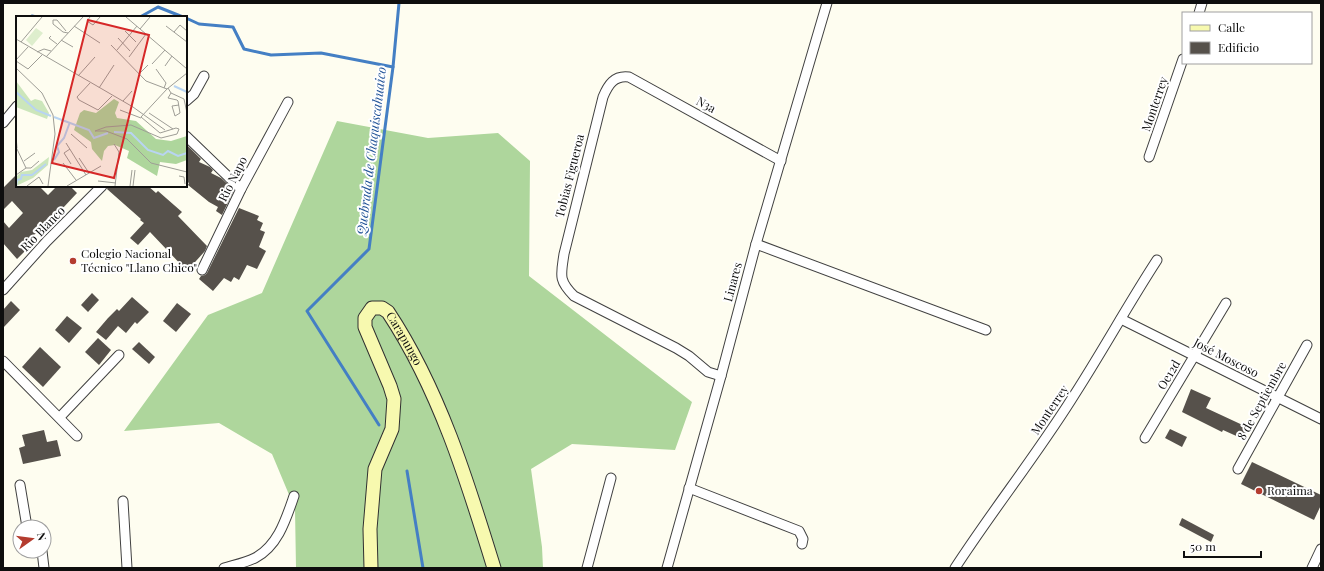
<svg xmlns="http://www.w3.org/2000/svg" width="1324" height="571" viewBox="0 0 1324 571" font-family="'Playfair Display',serif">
<rect width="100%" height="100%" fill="#fefdf0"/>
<polygon fill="#aed69c" points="337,121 428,138 498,133 530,161 529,276 692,402 675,450 572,444 531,469 542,547 543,568 296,568 295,509 272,454 219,423 124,431 208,315 262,293"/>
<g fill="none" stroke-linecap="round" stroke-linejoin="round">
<g stroke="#447fc4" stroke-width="3">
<polyline points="32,16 37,17"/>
<polyline points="140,17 158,7 183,17"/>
<polyline points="186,18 199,24 233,27 244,49 271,55 321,53 393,67"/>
<polyline points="379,425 307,311 369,249 393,67 399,3"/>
<polyline points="407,471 423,568"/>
</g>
</g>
<g fill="#56514b">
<polygon points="186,144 201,159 199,162 210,167 213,170 211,173 221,178 234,190 222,215 216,211 218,207 209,202 188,185 189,183 186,181"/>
<polygon points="17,174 17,186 39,186 48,195 57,186 70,186 77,193 62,209 64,211 43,232 40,229 24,245 27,249 17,259 3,243 3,221 9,228 23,213 12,201 3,210 3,188"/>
<polygon points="108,186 148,186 156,193 158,191 182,212 178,216 207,246 205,251 187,271 150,232 138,245 130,238 144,223 140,220 141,219 107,189"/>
<polygon points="239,208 259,216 257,220 263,223 260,230 265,232 259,247 266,251 257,269 247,265 239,280 234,277 231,282 224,278 213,291 199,279 201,276 205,275 207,273"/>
<polygon points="92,293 99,300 88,312 81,305"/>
<polygon points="132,297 149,312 137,324 135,322 126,333 118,326 106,340 96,332 108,318 117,309 119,311"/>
<polygon points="11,301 20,310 3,328 3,310"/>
<polygon points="177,303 191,314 176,332 163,321"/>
<polygon points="67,316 82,328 69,343 55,330"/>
<polygon points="98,338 111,350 99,365 85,352"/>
<polygon points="139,342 155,357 149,364 132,349"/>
<polygon points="40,347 61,367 43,387 22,367"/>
<polygon points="1191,389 1211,398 1206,408 1249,428 1243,439 1223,430 1222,432 1182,412"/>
<polygon points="1170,429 1187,437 1182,447 1165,438"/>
<polygon points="44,430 47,442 57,440 61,456 23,464 19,448 25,446 22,435"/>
<polygon points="1252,462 1321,495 1321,505 1314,520 1241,484"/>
<polygon points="1182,518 1214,535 1211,542 1179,525"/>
</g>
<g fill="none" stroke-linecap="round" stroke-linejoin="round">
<g stroke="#414141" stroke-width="11">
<g id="street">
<polyline points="1199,13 1202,3"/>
<polyline points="186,101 194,94 204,76"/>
<polyline points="3,123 17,106"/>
<polyline points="186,136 241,189"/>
<polyline points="1149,157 1183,59"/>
<polyline points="756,244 986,330"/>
<polyline points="202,270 241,189 288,102"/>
<polyline points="3,290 47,241 102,186"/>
<polyline points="1121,319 1321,419"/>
<polyline points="3,361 77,436"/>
<path d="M721,376L708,372L689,356L676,348L574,296C558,280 561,275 564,254L603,97C608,85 614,75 629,77L781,161"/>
<polyline points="60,417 119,355"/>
<polyline points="1145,438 1226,303"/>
<polyline points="1238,469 1307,345"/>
<polyline points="20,485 27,527"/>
<polyline points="689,488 799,531 803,539 802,544"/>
<polyline points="123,501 127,568"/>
<polyline points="42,551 44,568"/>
<path d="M224,568C234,565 245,563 255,558C278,546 286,519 294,496"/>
<polyline points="587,568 611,478"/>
<polyline points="667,568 721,376 756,244 827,3"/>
<path d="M955,568C992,511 1035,457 1071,400C1101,354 1127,306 1157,260"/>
<polyline points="1312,568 1321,549"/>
</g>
</g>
<g stroke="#303030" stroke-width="15">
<g id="secondary">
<path id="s1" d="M371,568L370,529L375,469L392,429L394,399L390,386L365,327V318L372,308H382L388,312C439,389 467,480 494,568"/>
</g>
</g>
<use href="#street" stroke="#fff" stroke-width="9"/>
<use href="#secondary" stroke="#f7f9af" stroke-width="13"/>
</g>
<g fill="#b43c2f" stroke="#fff" stroke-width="1.5">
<circle cx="73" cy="261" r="4"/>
<circle cx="1259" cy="491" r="4"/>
</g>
<g text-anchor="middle" stroke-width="4" stroke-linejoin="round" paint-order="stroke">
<g font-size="12" fill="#0e0e0e" stroke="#fff">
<text transform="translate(1155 104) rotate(-71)" y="4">Monterrey</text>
<text transform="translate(706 105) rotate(29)" y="4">N3a</text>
<text transform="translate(570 176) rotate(-76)" y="4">Tobias Figueroa</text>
<text transform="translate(233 179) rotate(-63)" y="4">Rio Napo</text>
<text transform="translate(43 229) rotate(-46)" y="4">Rio Blanco</text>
<text transform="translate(733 282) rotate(-75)" y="4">Linares</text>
<text dy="4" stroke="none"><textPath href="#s1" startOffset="320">Carapungo</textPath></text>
<text transform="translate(1226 358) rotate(27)" y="4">José Moscoso</text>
<text transform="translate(1169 375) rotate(-59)" y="4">Oe12d</text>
<text transform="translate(1262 401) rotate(-61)" y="4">8 de Septiembre</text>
<text transform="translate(1050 410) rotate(-56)" y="4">Monterrey</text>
</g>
<g font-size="12" fill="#0e0e0e" stroke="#fff" text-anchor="start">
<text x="81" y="258">Colegio Nacional<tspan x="81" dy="14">Técnico "Llano Chico"</tspan></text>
<text x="1267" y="495">Roraima</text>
</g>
<g font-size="13" font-style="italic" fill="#205297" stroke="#fff">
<text transform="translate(371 151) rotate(-83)" y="5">Quebrada de Chaquiscahuaico</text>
</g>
</g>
<g transform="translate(16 16)">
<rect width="171" height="171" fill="#fefdf0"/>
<path d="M0,65L15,85L19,83L26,85L33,97L31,103L0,91ZM33,141L32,149L17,162L0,170V161L5,156L16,154Z" fill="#cce6bb"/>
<path d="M98,83L103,86L99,97L101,102L120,105L140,123L155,125L171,120V144L160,148L144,146L141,160L111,142L113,135L99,129L92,130L88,135L86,145L76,133L75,126L58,114L64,97L68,94L80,97Z" fill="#aed69c"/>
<path d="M20,12L27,17L16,30L10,24Z" fill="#deeecd"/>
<path fill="none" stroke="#b8d4f2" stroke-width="2" d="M158,70L171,76M0,76L20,94L35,100M38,101L73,114L78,122L92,117M98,116L115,117L132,134L147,139L152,135L162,140L171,137M38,144L43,136L41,130L48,122L54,106M0,170L1,164L5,163L6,159H16L30,148"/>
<path fill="none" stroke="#9e9d96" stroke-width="1" d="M74,1L71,5L77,9L84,1M110,1L171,53M58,10L84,27M150,10L171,26M124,13L134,1M50,15L41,4H37V8L47,16L52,17M109,15L120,26M158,16L164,9L171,15M35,20L33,22L41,28M102,22L114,35M0,23L117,91L149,114M45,24L57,31M5,26L26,1M95,29L130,65L151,73M101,34L121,10M21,36L28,33L35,35M30,41L67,1M113,41L130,18M0,44L12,31M0,45L12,53L26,39M136,48L149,34M149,50L156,40M0,52L26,77L37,99L39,118L32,170M140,53L150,67L148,72M171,57L151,73L125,101L144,117L160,112L163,113L161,118L145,122L115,109L90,111L79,115H90L111,123L135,147L171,156M123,58L132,49M62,60L79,41M74,67L61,81L63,84L82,94L96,80M83,72L98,49M152,72L155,77L168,83L171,97M155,77L152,82L161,84L162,85L164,97L159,100L156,90L163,89M107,85L116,75M104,94L125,102M133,97L157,113M55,118L71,132M0,120L1,132M50,127L70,159M98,128L103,136L99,170M0,131L10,152M54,133L48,137L55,148M63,142L73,157M8,145L19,137M47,147L60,164M10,152H15L23,145M0,159L10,152M163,160L168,161L169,168M82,165L100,167M11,170L23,161L27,168M51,170L85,150M114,170L116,154M117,170L119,154"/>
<path fill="#d62828" fill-opacity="0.15" stroke="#d62828" stroke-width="2" d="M72,4L133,19L98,162L36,147Z"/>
<rect width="171" height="171" fill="none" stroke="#0e0e0e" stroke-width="2"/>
</g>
<rect width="1324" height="571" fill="none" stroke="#0e0e0e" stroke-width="8"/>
<rect x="1182" y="12" width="130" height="52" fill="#ffffff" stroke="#9f9f9f"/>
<rect x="1190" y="25" width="20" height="6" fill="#f7f9af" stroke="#9f9f9f"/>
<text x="1218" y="32" font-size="12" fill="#0e0e0e">Calle</text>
<rect x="1190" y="42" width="20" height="12" fill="#56514b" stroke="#9f9f9f"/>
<text x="1218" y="52" font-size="12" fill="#0e0e0e">Edificio</text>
<g transform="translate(32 539) rotate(76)"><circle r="19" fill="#ffffff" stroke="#9f9f9f"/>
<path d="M0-3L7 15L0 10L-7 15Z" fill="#b43c2f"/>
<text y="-6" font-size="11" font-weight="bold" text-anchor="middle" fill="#0e0e0e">N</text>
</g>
<path d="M1184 551v6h77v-6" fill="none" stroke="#0e0e0e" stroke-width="2"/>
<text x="1190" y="551" font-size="12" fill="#0e0e0e" stroke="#ffffff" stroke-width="3" paint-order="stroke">50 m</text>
</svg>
